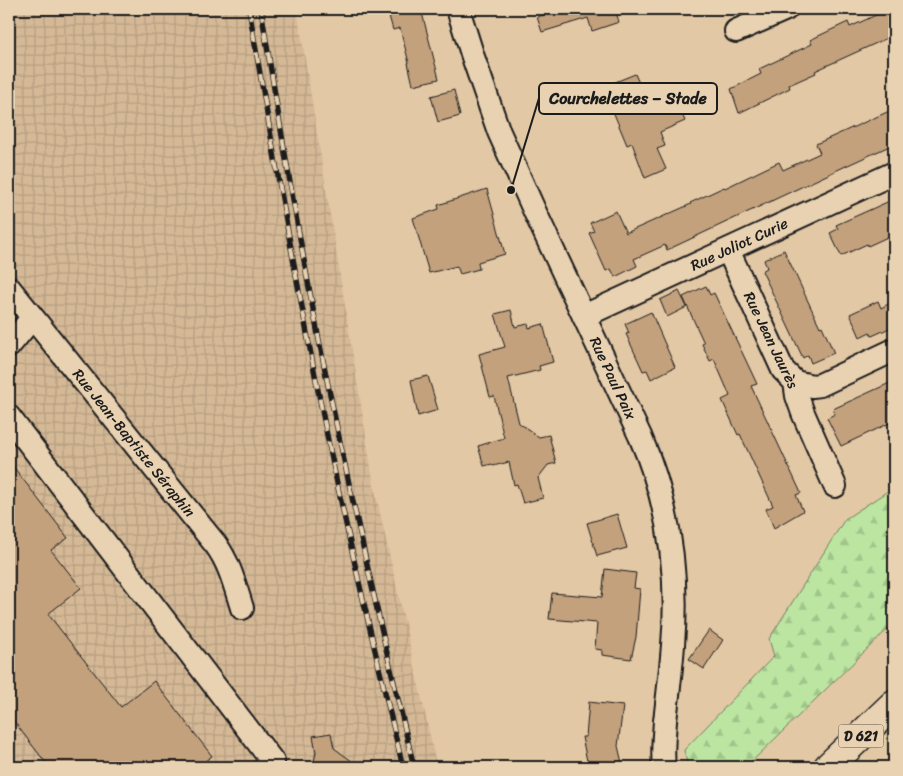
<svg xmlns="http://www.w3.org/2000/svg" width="903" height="776" viewBox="0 0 903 776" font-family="Sriracha,sans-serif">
<defs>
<pattern id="industrial-grid" width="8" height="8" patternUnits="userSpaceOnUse" patternTransform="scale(1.25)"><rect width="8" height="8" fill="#d5b996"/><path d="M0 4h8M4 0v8" fill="none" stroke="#b69e81"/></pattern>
<pattern id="forest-firs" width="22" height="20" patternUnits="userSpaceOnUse" patternTransform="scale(1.25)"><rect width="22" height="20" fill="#bce5a1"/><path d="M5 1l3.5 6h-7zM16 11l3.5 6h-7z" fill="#a1c48a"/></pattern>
</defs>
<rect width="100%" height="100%" fill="#e3c8a5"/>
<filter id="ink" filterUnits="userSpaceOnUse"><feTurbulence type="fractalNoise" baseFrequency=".02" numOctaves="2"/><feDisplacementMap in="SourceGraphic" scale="10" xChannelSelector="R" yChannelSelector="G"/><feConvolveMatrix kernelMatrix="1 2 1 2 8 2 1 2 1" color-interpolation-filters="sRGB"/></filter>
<g filter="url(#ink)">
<polygon fill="url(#industrial-grid)" points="9,9 297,9 374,486 437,767 9,767"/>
<polygon fill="url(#forest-firs)" stroke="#6c805e" points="894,487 894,623 746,767 688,767 684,750 774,656 769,639 845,519"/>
<g fill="#c3a17d" stroke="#1c1c1c">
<polygon points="387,9 421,9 439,79 413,85 408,63 409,63 400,28 393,30"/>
<polygon points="562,9 615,9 619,22 592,31 588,18 542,32 537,17"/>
<polygon points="889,9 894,9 894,35 815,71 816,73 789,85 790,88 739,113 731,89 761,74 759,69 812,44 810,40 848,22 850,27"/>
<polygon points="635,74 642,90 653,85 658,87 662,93 667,107 677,102 685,121 660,132 665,146 657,149 666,169 645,178 632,143 627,145 603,87"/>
<polygon points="454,90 460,116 438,122 431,96"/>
<polygon points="894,109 894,144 848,165 667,250 665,245 634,259 637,266 615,277 611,269 606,271 589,233 594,231 590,223 616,211 626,233 691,204 690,203 724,187 725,188 779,162 783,170 820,153 816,144"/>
<polygon points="487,189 505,254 478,262 479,269 460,274 457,266 429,273 413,218 439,209 438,205"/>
<polygon points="894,199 894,234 868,246 867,244 841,256 830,233 838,229 836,225"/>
<polygon points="784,250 820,327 822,326 834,353 811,363 808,355 803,358 762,271 767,268 764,260"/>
<polygon points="706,286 710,295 714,293 757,384 751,386 801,493 796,495 803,511 774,528 766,509 773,506 740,434 738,435 722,400 730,396 714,359 710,361 702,344 704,343 683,297"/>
<polygon points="679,291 687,307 667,317 660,300"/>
<polygon points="878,301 881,308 894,301 894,326 872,336 870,332 860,337 850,314"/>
<polygon points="511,310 515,327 528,324 529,328 543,324 553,362 539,366 540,370 508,378 519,423 539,437 549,435 556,463 548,465 538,478 543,498 523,503 517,484 514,485 509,462 493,466 492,464 484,466 478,446 504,438 494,396 490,397 479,354 505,347 495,314"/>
<polygon points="651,312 675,367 651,379 647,370 643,371 626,334 629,333 625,324"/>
<polygon points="428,376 438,410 418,416 411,380"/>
<polygon points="894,381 894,421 841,446 827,418 835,414 833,409"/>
<polygon points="9,461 68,538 51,550 81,588 48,614 121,707 154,681 212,756 197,767 49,767 9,715"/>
<polygon points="617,514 627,548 597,556 587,523"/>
<polygon points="605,569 636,573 634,588 640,589 636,637 631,659 602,655 602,650 595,649 597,623 549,619 552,593 602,597"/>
<polygon points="709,630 723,640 704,669 689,659"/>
<polygon points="589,702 623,706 618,746 623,767 590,767 589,761 587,761 582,737 586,737"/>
<polygon points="331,733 334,748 360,767 313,767 316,752 313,736"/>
</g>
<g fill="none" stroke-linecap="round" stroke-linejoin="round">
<g stroke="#1c1c1c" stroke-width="26">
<g id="minor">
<path id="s1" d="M458,9L473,57L499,132L535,212L640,436C669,503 679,573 673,645C671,671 668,696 665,721C664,737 662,752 664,767"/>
<polyline points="736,31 786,9"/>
<polyline points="728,250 783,370 795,382 797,396 803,413 835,486"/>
<path id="s2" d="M9,288L216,545C230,564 235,586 242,608"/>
<path id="s3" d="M584,316L894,173"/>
<polyline points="9,346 32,318"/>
<polyline points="795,382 812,386 820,385 894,350"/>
<polyline points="9,417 273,762 266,767"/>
</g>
</g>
<g stroke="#1c1c1c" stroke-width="31">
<polyline id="highway" points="828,767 894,704"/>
</g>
<use href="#minor" stroke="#e9d2b2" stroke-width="22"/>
<use href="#highway" stroke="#e9d2b2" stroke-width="28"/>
<g stroke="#1c1c1c" stroke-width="5.5">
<g id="rail">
<path d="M249,9C270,133 292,257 316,380C341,510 372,639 403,767"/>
<path d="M261,9C281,133 302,257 327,380C354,510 383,639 414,767"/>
</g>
</g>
<use href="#rail" stroke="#e9d2b2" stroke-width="4" stroke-dasharray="11" stroke-linecap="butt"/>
</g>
</g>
<g text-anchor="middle" stroke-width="4" stroke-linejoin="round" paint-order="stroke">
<rect fill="#e9d2b2" stroke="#5a5349" stroke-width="1" x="838.5" y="724.5" width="45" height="23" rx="4"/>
<g font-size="14" font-weight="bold" fill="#1c1c1c">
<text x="861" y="741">D 621</text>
</g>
<g font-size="15" fill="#1c1c1c" stroke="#e9d2b2">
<text dy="5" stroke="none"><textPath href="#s3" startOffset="171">Rue Joliot Curie</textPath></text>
<text transform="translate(771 340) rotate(64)" y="5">Rue Jean Jaurès</text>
<text dy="5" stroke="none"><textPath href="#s1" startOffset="401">Rue Paul Paix</textPath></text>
<text dy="5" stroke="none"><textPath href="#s2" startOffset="199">Rue Jean-Baptiste Séraphin</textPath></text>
</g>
</g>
<path fill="none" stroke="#1c1c1c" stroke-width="2" d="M511 190L539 98"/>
<circle fill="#1c1c1c" stroke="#e9d2b2" stroke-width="2" cx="511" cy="190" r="5"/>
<rect fill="#e9d2b2" stroke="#1c1c1c" stroke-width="2" x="539" y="83" width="178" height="31" rx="5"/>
<g font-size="16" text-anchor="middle" font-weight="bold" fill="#1c1c1c">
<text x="628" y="104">Courchelettes – Stade</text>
</g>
<rect width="903" height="776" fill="none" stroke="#e9d2b2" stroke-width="30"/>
<rect x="15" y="15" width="873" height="746" fill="none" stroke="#1c1c1c" stroke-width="2" filter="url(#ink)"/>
</svg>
